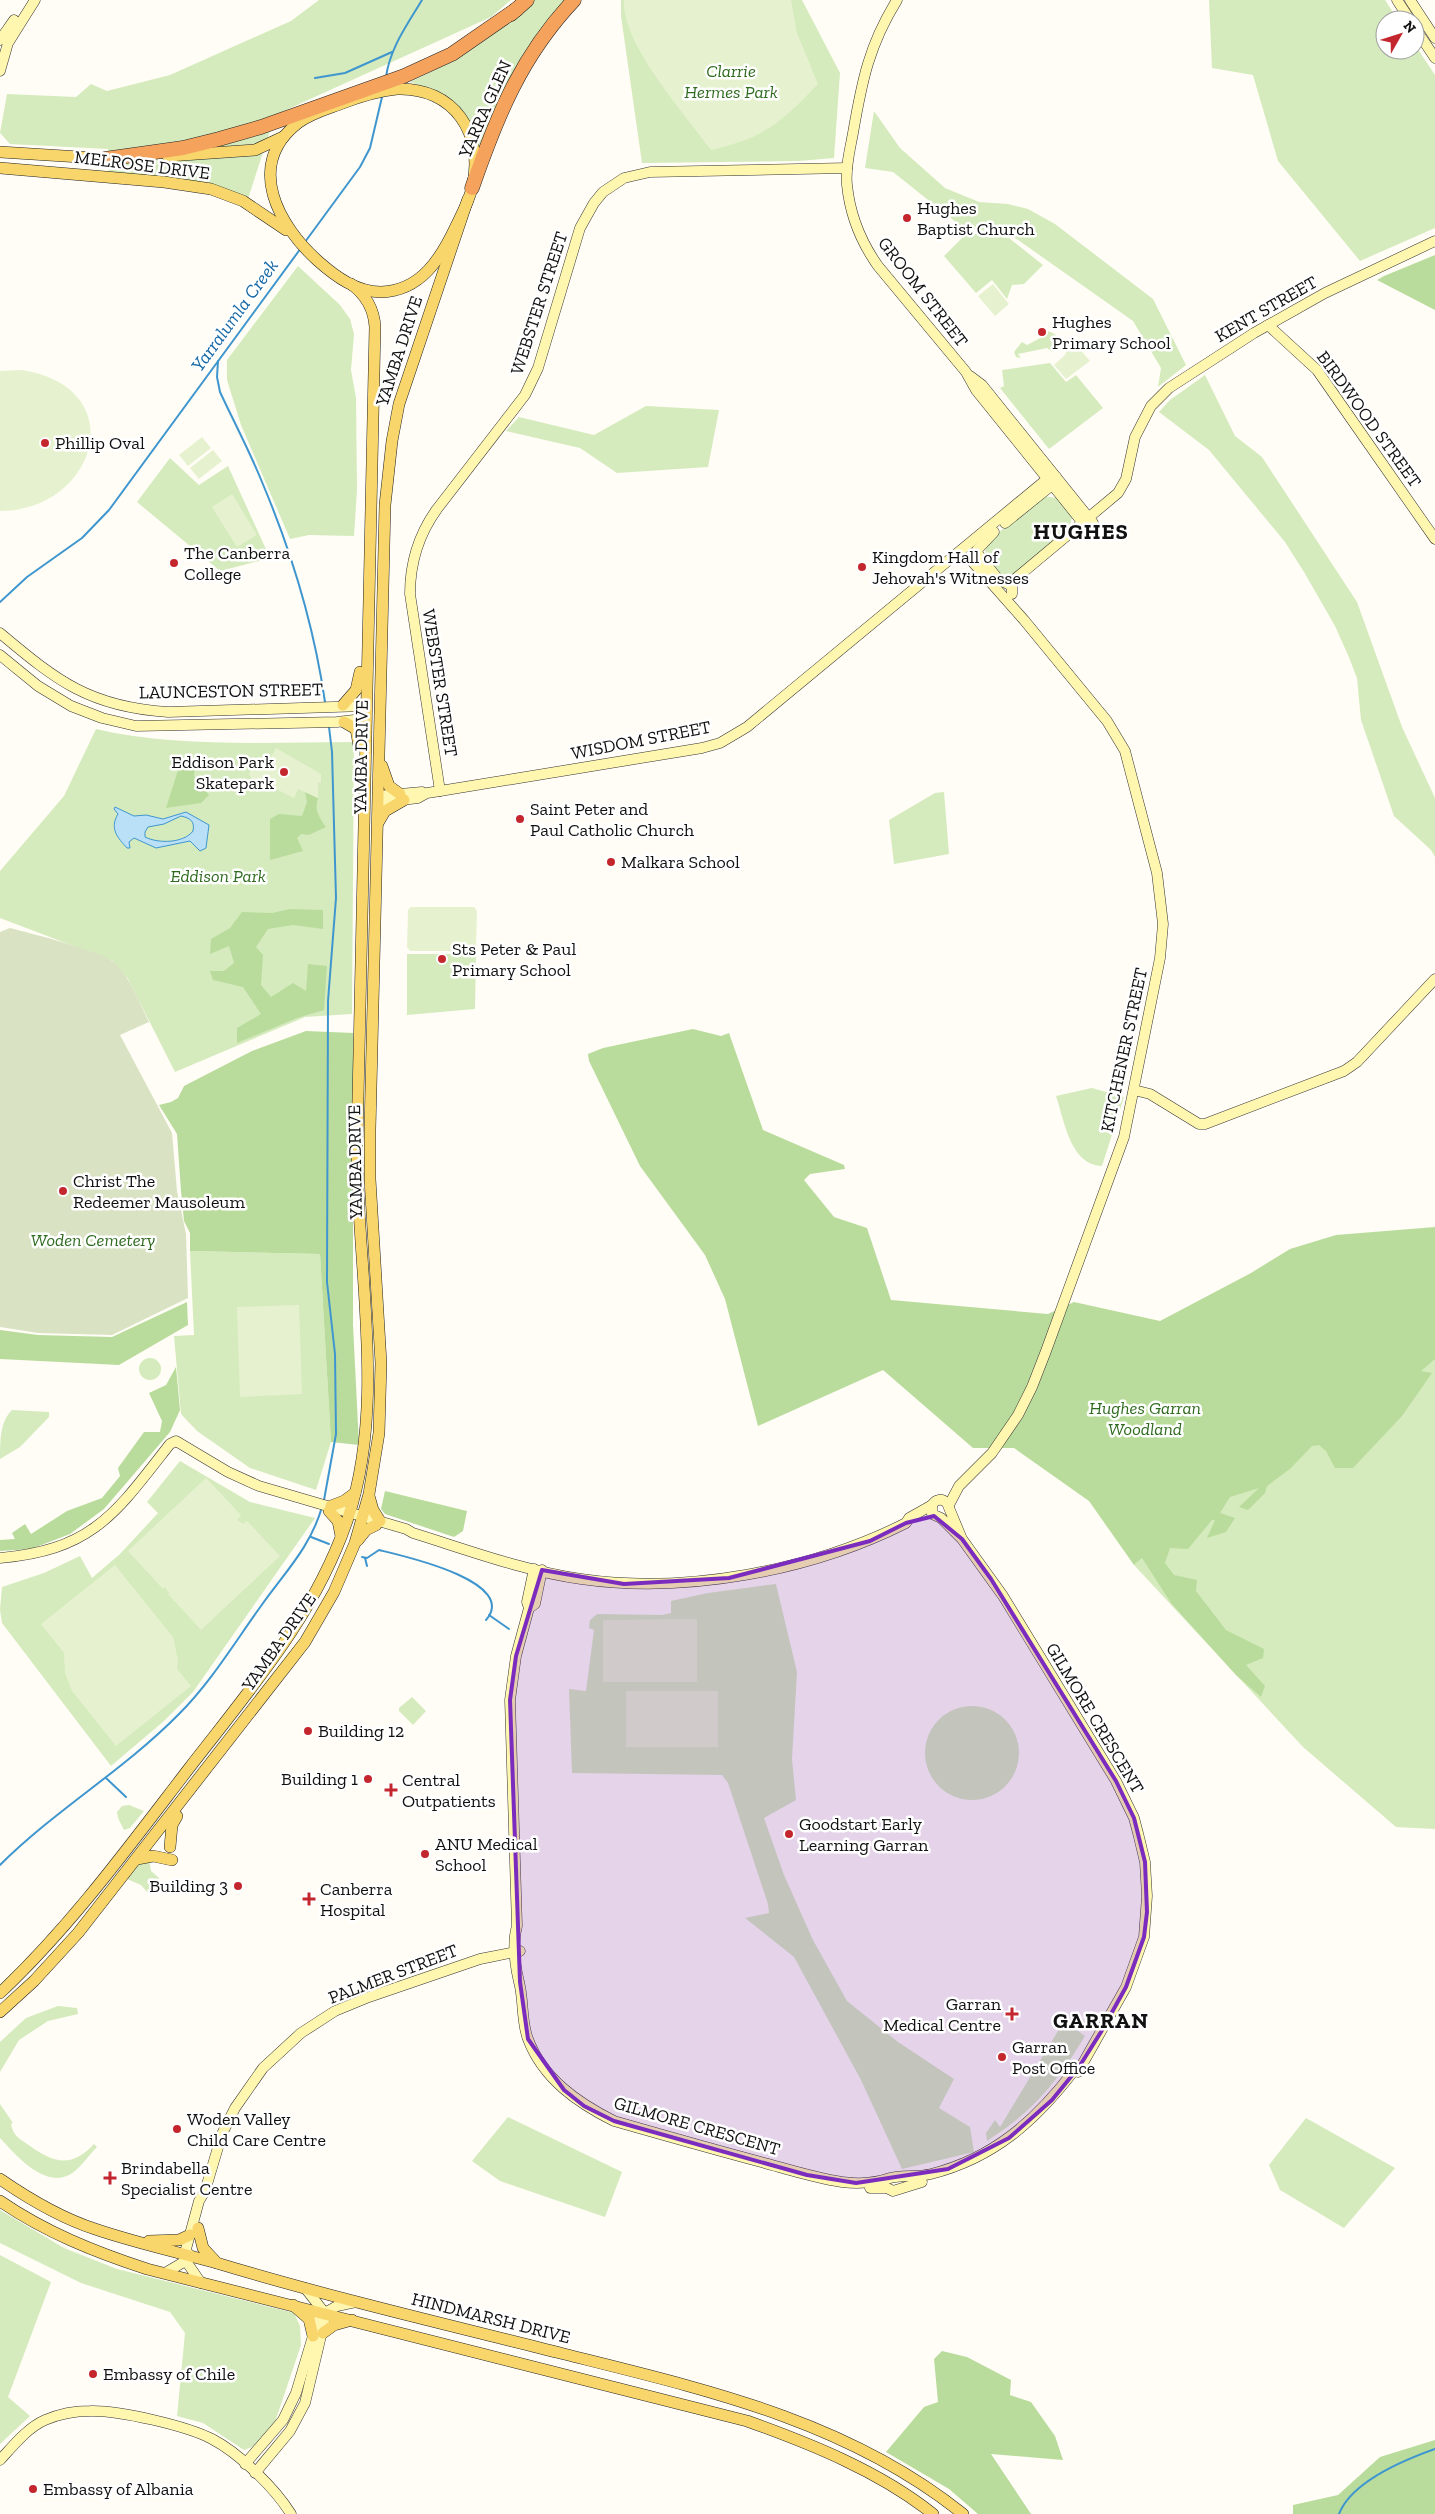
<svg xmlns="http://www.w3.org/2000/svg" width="1435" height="2514" viewBox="0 0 1435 2514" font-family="'Zilla Slab',serif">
<rect width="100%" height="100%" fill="#fffdf5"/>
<g fill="#d5ebbd">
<polygon points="319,0 511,0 491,17 275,115 248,199 109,174 108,149 10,144 0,133 7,94 76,97 91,84 107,91 170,75 291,21"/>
<path d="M532,0H569L477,162L472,135L423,87L410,82C458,60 493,36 532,0Z"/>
<polygon points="621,0 802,0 840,73 834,158 799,161 642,163 621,16"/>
<polygon points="1209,0 1385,0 1398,20 1385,20 1385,50 1415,50 1415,45 1435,75 1435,228 1360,261 1278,161 1253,75 1212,68"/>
<polygon points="874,111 900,148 945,188 979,202 1008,204 1028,209 1055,224 1153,299 1186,365 1158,387 1161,368 1133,321 1011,235 962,227 893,172 865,168"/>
<polygon points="967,233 1009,238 1043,265 1024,284 1012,285 1007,299 992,280 976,293 944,256"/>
<polygon points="298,266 340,305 350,319 354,334 351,370 356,398 357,489 354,536 309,535 290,539 241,425 227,380 227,360"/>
<path d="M1045,331C1059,331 1063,345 1052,352L1047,348L1018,354L1021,358L1016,357L1014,352L1022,342L1027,345L1048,334Z"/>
<polygon points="1050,363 1066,382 1076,375 1103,408 1049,449 1000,388 1004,386 1002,370"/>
<polygon points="1205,375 1235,436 1262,457 1357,602 1402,727 1435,798 1435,857 1431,850 1394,816 1361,720 1357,678 1348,655 1335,626 1304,572 1285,542 1209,450 1159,412 1170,400"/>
<polygon points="646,406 719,410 708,467 617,473 580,448 506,431 519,417 594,435"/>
<polygon points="170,458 199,485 228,466 270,558 220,571 137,502"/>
<polygon points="1043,496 1057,498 1072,517 1069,530 1012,577 999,575 985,556 986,543"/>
<path d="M96,729C175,748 273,742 354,742L352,1014L305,1017L175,1072L128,979L113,961L0,918V871L64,796Z"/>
<polygon points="944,792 949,854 894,864 889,820 935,793"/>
<polygon points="407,954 476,954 475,1009 407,1015"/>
<path d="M1092,1088L1124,1097L1102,1166C1070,1165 1064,1119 1056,1096Z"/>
<polygon points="190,1251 320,1254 331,1442 316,1490 250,1468 197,1431 181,1414 174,1336 194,1335"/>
<polygon points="1435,1292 1435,1829 1396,1827 1303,1747 1134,1565"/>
<circle cx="150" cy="1369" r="11"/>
<path d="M12,1410L49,1412V1417L20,1447L0,1459C0,1440 0,1422 12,1410Z"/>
<polygon points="180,1461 250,1502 315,1518 193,1692 164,1721 111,1766 2,1623 0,1610 2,1587 44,1573 80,1556 92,1578 120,1554 158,1513 147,1502"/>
<polygon points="776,1584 797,1672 792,1759 796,1800 764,1818 784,1875 813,1940 847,2001 898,2042 954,2079 939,2108 970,2127 974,2152 902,2169 861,2080 794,1957 745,1918 769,1913 768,1904 728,1783 722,1775 572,1773 569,1689 586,1691 594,1630 589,1628 590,1620 597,1614 662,1615 671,1613 671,1601 708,1593"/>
<polygon points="412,1697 426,1711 413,1725 399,1711 399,1708"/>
<circle cx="972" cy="1753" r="47"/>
<polygon points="129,1805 144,1811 130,1828 124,1830 118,1818 117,1812 122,1806"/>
<polygon points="149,1858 151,1871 159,1878 158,1885 148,1893 141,1885 127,1879 139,1864"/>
<polygon points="58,2006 77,2008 78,2014 48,2021 19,2040 0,2072 0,2042 26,2018"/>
<path d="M1064,2021L1085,2036C1057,2082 1034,2111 987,2141L986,2133L995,2120L1000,2127Z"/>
<path d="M0,2104L13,2123L11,2124C13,2136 20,2139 30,2146C54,2163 72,2168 94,2144L97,2147C89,2155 79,2170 69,2175C43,2188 15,2154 0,2138Z"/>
<polygon points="508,2117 622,2172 605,2217 500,2181 472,2161"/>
<polygon points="1306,2118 1395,2168 1344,2228 1280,2190 1269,2165"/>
<polygon points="0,2210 64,2248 117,2269 294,2313 300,2326 301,2345 275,2422 252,2447 244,2450 203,2423 177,2416 185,2333 170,2312 81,2283 0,2243"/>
<polygon points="0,2255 51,2282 8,2397 30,2416 0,2444"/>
</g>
<g fill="#b9dc9c">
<polygon points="1435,255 1435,310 1377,280 1384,276"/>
<polygon points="180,764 190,770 195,764 194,776 209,795 201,803 166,808"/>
<path d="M305,792L318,798C314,810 319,817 326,827L309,835L301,834L297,838L303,851L270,860V819L279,814L302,816L307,802Z"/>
<polygon points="290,909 323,910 323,929 293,925 268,929 256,947 263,955 261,985 271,997 293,983 306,991 308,964 327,966 324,1010 297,1018 237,1043 237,1028 261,1014 243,987 213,980 210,971 224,971 234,963 229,946 210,954 211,939 230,928 242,912 272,913"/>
<polygon points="693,1029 721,1036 729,1033 763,1130 844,1165 845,1169 810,1174 804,1180 834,1217 867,1228 891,1300 1048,1314 1074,1302 1160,1321 1251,1273 1290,1249 1336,1235 1435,1227 1435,1359 1421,1371 1432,1373 1402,1416 1353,1468 1335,1468 1326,1451 1319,1445 1312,1446 1291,1468 1267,1486 1265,1493 1248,1510 1239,1507 1259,1488 1230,1497 1220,1513 1235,1518 1226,1532 1207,1538 1215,1520 1212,1520 1188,1549 1170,1548 1165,1563 1174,1575 1197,1580 1196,1591 1226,1630 1264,1649 1263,1658 1246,1665 1265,1686 1261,1697 1236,1675 1171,1603 1142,1558 1134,1565 1089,1501 1014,1448 973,1448 883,1370 758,1426 725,1299 705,1255 640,1166 589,1061 588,1054 603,1048"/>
<polygon points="306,1031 353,1033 353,1325 359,1445 331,1442 320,1254 190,1251 190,1233 184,1221 181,1191 177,1134 159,1105 171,1102 178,1098 184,1086 252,1051"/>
<polygon points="187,1302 188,1325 119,1365 0,1359 0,1330 38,1335 112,1337"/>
<polygon points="176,1367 180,1410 170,1432 104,1509 70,1534 31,1549 0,1551 0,1540 15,1539 12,1533 25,1524 31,1534 67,1511 102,1498 120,1476 118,1468 144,1432 160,1432 162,1421 149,1393 166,1385"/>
<polygon points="385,1491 467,1511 463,1531 454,1537 385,1514 381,1509"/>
<polygon points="942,2351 967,2357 1011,2380 1010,2395 1031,2402 1055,2436 1063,2460 991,2454 1031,2514 978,2514 949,2489 886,2452 924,2407 938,2402 934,2359"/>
<polygon points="1435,2440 1435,2514 1293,2514 1293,2505 1338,2495 1380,2457"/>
</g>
<path fill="#d9e3c4" d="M10,928C29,933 103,951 115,963C131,979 139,1002 149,1022L120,1035L172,1133L177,1191L186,1234L188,1298L112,1335L38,1333L0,1327V932Z"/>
<g fill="#e6f2cf">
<path d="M624,0H791L797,33L818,84C782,122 764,138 711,150C686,115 621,43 624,0Z"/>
<polygon points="993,284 1009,304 995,316 978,296"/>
<polygon points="1072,340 1090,361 1066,379 1054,365 1065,355 1069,343"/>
<path d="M22,370C134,388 96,511 0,511V371Z"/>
<polygon points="202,437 211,448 188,466 179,455"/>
<polygon points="213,450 222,461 199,479 190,468"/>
<polygon points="232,494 257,535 237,547 212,507"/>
<polygon points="276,748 321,774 321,783 318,782 318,798 298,789 294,798 260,781 257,786 249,774 254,762 271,757"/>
<polygon points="411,907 474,907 477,911 476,948 473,951 410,951 407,947 408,910"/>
<polygon points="299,1305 302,1394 240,1397 237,1307"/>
<polygon points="206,1478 241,1515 237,1520 243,1524 247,1521 280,1556 201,1630 168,1594 169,1593 165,1587 163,1589 128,1551"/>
<polygon points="115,1565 173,1637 178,1660 177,1669 191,1686 116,1746 72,1691 65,1673 64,1653 41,1624"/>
<polygon points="697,1619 697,1682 603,1682 603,1620"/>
<rect x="626" y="1691" width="92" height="56"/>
</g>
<path fill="#b9e0f7" stroke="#3f96cf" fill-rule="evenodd" d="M115,807L134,816L146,815L163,819L186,812L209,825L206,848L200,851L190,841L156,848L134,838L129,842L130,848H127C118,838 109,829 118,814L114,809ZM181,816C190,818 195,821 193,831C184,843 159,844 145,837V832L148,827L164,824Z"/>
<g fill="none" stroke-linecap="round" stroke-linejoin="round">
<g stroke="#3f96cf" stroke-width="2">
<path d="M386,77C390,48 407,25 422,0"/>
<polyline points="315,78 345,73 392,52"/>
<polyline points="305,242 360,167 370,148 382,97"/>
<path d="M218,361L217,377L220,392C234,422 250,452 262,482C292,553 314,626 325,702"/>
<polyline points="0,602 27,577 82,538 109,510 301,248"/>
<polyline points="324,1500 336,1434 335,1354 327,1282 328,1001 336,898 332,752 329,727"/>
<polyline points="311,1537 329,1544"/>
<path d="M362,1557L367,1558L379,1550C399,1555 520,1581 486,1620"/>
<polyline points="365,1558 367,1566"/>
<polyline points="489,1615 509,1629"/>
<polyline points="106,1778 126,1797"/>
<path d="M0,1865C55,1810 124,1770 179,1714C211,1682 235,1642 261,1606C285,1572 310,1548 322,1507"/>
<path d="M1339,2514C1352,2481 1404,2460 1435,2449"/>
</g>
<g stroke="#333" stroke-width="11">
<g id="secondary">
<path d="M897,0C869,45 862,81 853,133C850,150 845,168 847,185C850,215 861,242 878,266L966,372L976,390L1087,528"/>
<polyline points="1397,0 1410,20"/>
<polyline points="1410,0 1435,38"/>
<polyline points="1415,28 1435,58"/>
<polyline points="0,40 14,20"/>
<polyline points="0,71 8,43 35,0"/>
<polyline points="1268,325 1317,370 1435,539"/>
<polyline points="970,376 982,385 1093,523"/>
<polyline points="1005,523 1052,485 1054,480"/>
<polyline points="977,550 994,532"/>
<polyline points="977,553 998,579 1012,586 1012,594"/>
<polyline points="1009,584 1118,493 1126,479 1135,437 1151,406 1169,388 1254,333 1325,293 1435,241"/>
<path d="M0,633C57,681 90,707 168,712L365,706"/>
<polyline points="0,655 38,686 71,706 102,718 136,726 337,722 354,720 365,716"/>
<path d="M440,791L410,594C410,563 419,534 437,509L525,395L538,368L580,228L594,203L603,192L624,178L650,172L847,168"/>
<polyline points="378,796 422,792"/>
<polyline points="378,803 418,798 427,793 440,791 702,748 720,743 747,727 1047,479 1056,477"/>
<polyline points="1134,1090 1150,1094 1199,1124 1205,1124 1344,1071 1357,1062 1435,979"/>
<polyline points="949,1505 959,1486 992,1453 1018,1415 1032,1387 1046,1351 1124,1137 1160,958 1163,924 1157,873 1125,751 1107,721 1024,620 970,559"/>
<path d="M962,1539L947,1503C942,1498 936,1499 932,1505V1514L941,1518L962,1539L1003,1596L1116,1781L1134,1818L1138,1833L1145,1862L1147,1896L1144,1937L1126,1987L1078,2072"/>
<path d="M0,1558C93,1550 116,1513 170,1444L176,1441L228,1472L259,1486L406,1529L413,1533C468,1550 524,1571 581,1579C686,1594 811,1571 906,1523L909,1518L932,1505"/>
<path d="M542,1570L535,1604L529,1608L516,1656L510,1700L517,1926C512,1943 515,1965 519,1982C524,2000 521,2021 528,2039C543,2079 578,2103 614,2121C663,2135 712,2149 761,2162C787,2169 815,2178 842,2182C857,2184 876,2183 890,2178C900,2175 919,2177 931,2174C994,2158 1035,2121 1073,2072L1079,2067"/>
<polyline points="529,1608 527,1602 534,1569"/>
<polyline points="870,2188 887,2188 893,2191 922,2182"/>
<polyline points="165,2273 182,2263 189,2254"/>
<polyline points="201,2283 188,2264 186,2249 199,2201 205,2191 222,2134 235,2108 263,2068 301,2033 335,2011 369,1997 480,1959 520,1951"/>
<path d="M0,2460C13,2446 27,2428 45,2420C59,2414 75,2411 90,2411C119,2410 187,2426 212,2439C239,2453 275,2488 291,2514"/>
<polyline points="245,2464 283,2420 296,2393 319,2316 337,2306 356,2302"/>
<polyline points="255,2473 290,2431 305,2403 325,2319 324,2312 305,2288"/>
</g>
</g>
<g stroke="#222" stroke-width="12">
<g id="primary">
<path d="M397,89C454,87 485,134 472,188C469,201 462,214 456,226C441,258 421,291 381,292C357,292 336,277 318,261C279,226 244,165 298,123C311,113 327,109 343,103C361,96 378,91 397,89Z"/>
<polyline points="0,152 112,159"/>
<polyline points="168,156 255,150 283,137"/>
<polyline points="0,168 164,182 211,189 243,201 286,230"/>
<polyline points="343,705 356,690 360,672"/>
<polyline points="344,722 356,729 359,746"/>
<polyline points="382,766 389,786 400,794"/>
<polyline points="378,823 385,811 404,800"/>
<polyline points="369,1496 373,1510 380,1521"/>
<polyline points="331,1506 344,1501 355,1493"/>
<polyline points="329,1511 338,1521 341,1536"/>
<polyline points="358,1540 366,1530 376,1525"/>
<polyline points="170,1847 172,1825 177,1816"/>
<polyline points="137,1859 153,1856 172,1860"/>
<path d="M0,1993C72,1925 130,1845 190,1767C251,1688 316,1614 348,1518C387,1402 356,1265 357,1144C361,871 370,599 375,327C374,309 366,295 351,284"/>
<polyline points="0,2012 34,1981 78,1933 305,1642 334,1592 355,1543 369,1494 379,1433 381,1363 370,1179 370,1129 385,505 392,441 399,404 468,199"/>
<path d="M0,2179C29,2199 61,2218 95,2229C136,2243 178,2252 220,2264C333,2298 449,2325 564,2354C704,2389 848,2421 963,2514"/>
<path d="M0,2201C45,2232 95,2252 147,2269L747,2421C811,2444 879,2471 933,2514"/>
<polyline points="198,2228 203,2248 217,2263"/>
<polyline points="149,2241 179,2240 190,2235"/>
<polyline points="293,2305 309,2319 313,2336"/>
<polyline points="323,2333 334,2325 352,2320"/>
</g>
</g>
<g stroke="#222" stroke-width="15">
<g id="highway">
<polyline points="511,14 527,0"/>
<polyline points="105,159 183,148 219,139 261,127 404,76 452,54 517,9"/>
<path d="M472,188C497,116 521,56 574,0"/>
</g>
</g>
<use href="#secondary" stroke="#fff6b0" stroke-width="10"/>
<use href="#primary" stroke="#f9d66b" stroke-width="11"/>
<use href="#highway" stroke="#f5a25d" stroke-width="14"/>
</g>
<path fill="#7b2cbf" fill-opacity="0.2" stroke="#7b2cbf" stroke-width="4" stroke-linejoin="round" d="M934,1516L962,1539L991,1579L1116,1781L1134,1818L1145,1862L1147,1912L1144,1937L1126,1987L1101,2032L1079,2067L1052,2100L1009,2138L948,2169L856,2183L807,2175L614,2121L584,2106L564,2090L528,2039L520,1982L510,1700L516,1656L542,1570L624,1584L729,1578L870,1541L906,1523Z"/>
<g fill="#c4262e" stroke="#fff" stroke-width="2">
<circle cx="907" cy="218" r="5"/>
<circle cx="1042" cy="332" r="5"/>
<circle cx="45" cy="443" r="5"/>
<circle cx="174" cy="563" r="5"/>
<circle cx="862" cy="567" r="5"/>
<circle cx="284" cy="772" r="5"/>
<circle cx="520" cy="819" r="5"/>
<circle cx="611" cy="862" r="5"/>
<circle cx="442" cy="959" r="5"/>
<circle cx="63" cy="1191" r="5"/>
<circle cx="308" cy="1731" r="5"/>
<circle cx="368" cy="1779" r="5"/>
<path d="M388.5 1782.5h5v5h5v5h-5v5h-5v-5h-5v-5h5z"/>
<circle cx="789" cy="1834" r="5"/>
<circle cx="425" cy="1854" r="5"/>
<circle cx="238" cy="1886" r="5"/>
<path d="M306.5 1891.5h5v5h5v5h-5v5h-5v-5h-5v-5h5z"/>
<path d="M1009.5 2006.5h5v5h5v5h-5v5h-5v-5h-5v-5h5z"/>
<circle cx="1002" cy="2057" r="5"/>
<circle cx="177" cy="2129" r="5"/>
<path d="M107.5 2170.5h5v5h5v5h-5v5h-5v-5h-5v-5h5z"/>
<circle cx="93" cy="2374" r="5"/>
<circle cx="33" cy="2489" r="5"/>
</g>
<g text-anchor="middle" stroke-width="5" stroke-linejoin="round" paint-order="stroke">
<g font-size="18" font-style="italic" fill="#2f6b1f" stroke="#fff">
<text x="731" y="77">Clarrie<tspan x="731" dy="21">Hermes Park</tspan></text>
<text x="218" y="882">Eddison Park</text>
<text x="93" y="1246">Woden Cemetery</text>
<text x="1145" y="1414">Hughes Garran<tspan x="1145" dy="21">Woodland</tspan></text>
</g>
<g font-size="18" fill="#111" stroke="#fff">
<text transform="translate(485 109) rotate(-66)" y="6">YARRA GLEN</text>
<text transform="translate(142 165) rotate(7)" y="6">MELROSE DRIVE</text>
<text transform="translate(923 292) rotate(52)" y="6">GROOM STREET</text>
<text transform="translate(539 303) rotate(-72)" y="6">WEBSTER STREET</text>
<text transform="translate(1266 309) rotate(-30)" y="6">KENT STREET</text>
<text transform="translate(399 351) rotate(-72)" y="6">YAMBA DRIVE</text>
<text transform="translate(1369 419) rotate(54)" y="6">BIRDWOOD STREET</text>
<text transform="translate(440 683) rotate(81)" y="6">WEBSTER STREET</text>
<text transform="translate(231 691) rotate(-1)" y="6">LAUNCESTON STREET</text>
<text transform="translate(641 740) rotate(-11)" y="6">WISDOM STREET</text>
<text transform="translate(361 757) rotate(-89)" y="6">YAMBA DRIVE</text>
<text transform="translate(1124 1050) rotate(-78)" y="6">KITCHENER STREET</text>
<text transform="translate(355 1162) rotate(-91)" y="6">YAMBA DRIVE</text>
<text transform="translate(279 1642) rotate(-55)" y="6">YAMBA DRIVE</text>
<text transform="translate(1095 1718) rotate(59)" y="6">GILMORE CRESCENT</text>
<text transform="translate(393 1974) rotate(-21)" y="6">PALMER STREET</text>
<text transform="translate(697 2126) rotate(16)" y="6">GILMORE CRESCENT</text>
<text transform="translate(491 2318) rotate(14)" y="6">HINDMARSH DRIVE</text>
</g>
<g font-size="18" fill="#111" stroke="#fff" text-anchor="start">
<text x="917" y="214">Hughes<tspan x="917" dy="21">Baptist Church</tspan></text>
<text x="1052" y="328">Hughes<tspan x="1052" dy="21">Primary School</tspan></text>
<text x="55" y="449">Phillip Oval</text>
<text x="184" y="559">The Canberra<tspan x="184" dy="21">College</tspan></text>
<text x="872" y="563">Kingdom Hall of<tspan x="872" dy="21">Jehovah's Witnesses</tspan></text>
<text x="274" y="768" text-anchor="end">Eddison Park<tspan x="274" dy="21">Skatepark</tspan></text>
<text x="530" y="815">Saint Peter and<tspan x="530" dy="21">Paul Catholic Church</tspan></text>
<text x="621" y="868">Malkara School</text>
<text x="452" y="955">Sts Peter &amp; Paul<tspan x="452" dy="21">Primary School</tspan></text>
<text x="73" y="1187">Christ The<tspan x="73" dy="21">Redeemer Mausoleum</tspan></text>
<text x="318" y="1737">Building 12</text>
<text x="358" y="1785" text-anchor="end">Building 1</text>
<text x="402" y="1786">Central<tspan x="402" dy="21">Outpatients</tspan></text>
<text x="799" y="1830">Goodstart Early<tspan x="799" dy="21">Learning Garran</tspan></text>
<text x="435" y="1850">ANU Medical<tspan x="435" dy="21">School</tspan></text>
<text x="228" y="1892" text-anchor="end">Building 3</text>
<text x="320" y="1895">Canberra<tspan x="320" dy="21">Hospital</tspan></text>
<text x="1001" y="2010" text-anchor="end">Garran<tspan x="1001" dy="21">Medical Centre</tspan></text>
<text x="1012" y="2053">Garran<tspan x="1012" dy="21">Post Office</tspan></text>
<text x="187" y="2125">Woden Valley<tspan x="187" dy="21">Child Care Centre</tspan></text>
<text x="121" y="2174">Brindabella<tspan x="121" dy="21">Specialist Centre</tspan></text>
<text x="103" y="2380">Embassy of Chile</text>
<text x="43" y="2495">Embassy of Albania</text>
</g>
<g font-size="19" font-style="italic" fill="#1768a6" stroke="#fff">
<text transform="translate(234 315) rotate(-54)" y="7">Yarralumla Creek</text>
</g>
<g font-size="22" font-weight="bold" letter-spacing="1" fill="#111" stroke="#fff">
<text x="1081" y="539">HUGHES</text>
<text x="1101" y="2028">GARRAN</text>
</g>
</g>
<g transform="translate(1400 35) rotate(51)"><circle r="24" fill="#ffffff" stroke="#a0a0a0"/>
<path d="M0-4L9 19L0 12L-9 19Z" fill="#c4262e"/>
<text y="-8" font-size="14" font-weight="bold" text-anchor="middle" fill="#111111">N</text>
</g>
</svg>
